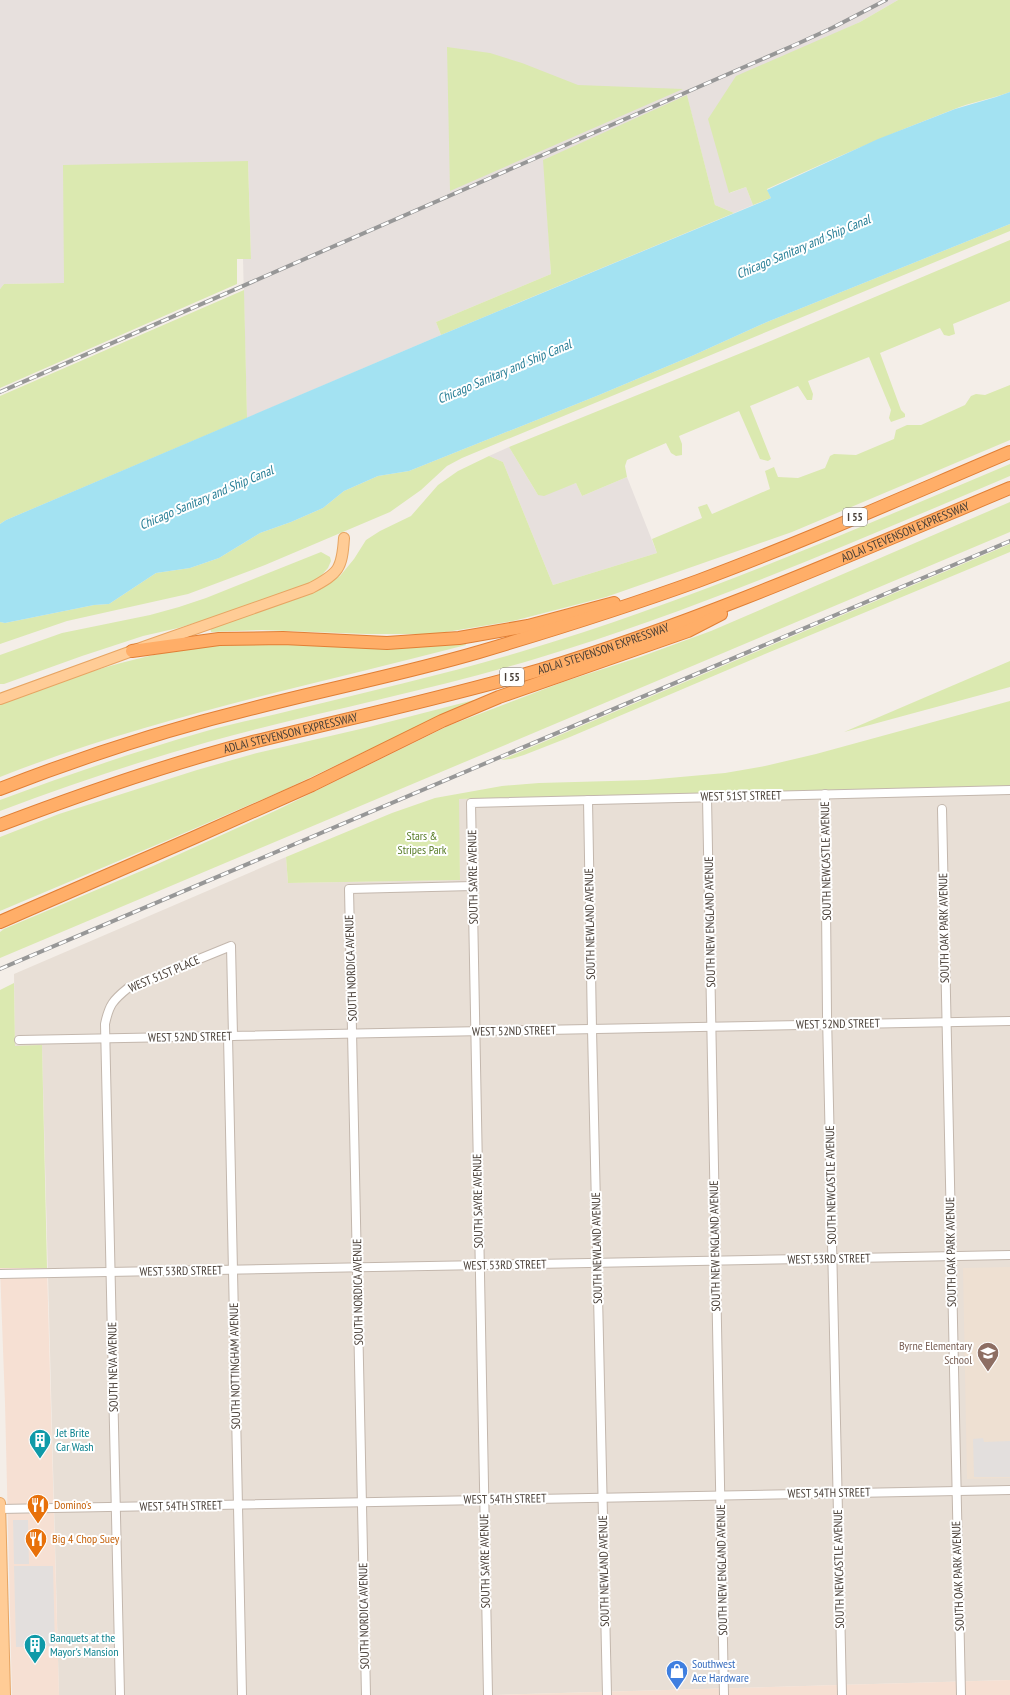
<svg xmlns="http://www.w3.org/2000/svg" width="1010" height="1695" viewBox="0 0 1010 1695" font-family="'PT Sans Narrow',sans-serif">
<rect width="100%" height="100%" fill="#f4eee8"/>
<polygon fill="#e8dfd6" points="1010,786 1010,1680 495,1695 59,1695 42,1046 15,1046 14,974 286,857 288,883 460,880 458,799"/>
<g fill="#f6e0d3">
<polygon points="0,1268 47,1268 59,1695 12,1695 5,1403"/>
<polygon points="1010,1680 1010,1695 495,1695"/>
</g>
<g fill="#e7e0dd">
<polygon points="0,0 898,0 860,22 811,45 730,193 746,187 753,205 734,213 715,205 687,96 544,160 551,274 436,322 441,335 247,418 243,259 251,258 248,161 64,283 4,284 0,289"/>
<polygon points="509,447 538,495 576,483 582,496 627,477 657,553 553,585 503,462 489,456"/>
</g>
<polygon fill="#eee0d2" points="1010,1267 1010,1478 967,1479 963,1268"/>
<g fill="#dbe9b0">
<path d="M898,0H1010V92C991,99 971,102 952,110C889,134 828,161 767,189L771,198L753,205L746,187L729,193L708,119L736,76L860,22Z"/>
<polygon points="447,47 490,53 522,63 578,85 683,89 450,191"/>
<polygon points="687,95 715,205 734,213 441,335 436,322 551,274 543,160"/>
<polygon points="248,161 251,259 237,259 237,284 0,388 0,289 4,284 64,283 63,165"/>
<polygon points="1010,224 1010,231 462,458 447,466 421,490 390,512 265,565 188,594 67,621 0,644 0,622 5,623 94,605 109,604 156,573 190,568 219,558 260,533 291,522 323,508 344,491 378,476 409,471 599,395 694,355 767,322"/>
<polygon points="1010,240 1010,301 953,324 955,334 949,336 944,335 940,328 880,353 901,410 905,414 905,417 891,422 889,418 891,410 869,357 808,381 813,394 812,400 807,400 798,386 750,406 771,459 768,461 760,459 739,411 679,436 682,444 682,455 676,456 671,453 666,443 627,460 625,466 627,477 582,496 576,483 544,496 538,495 509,447 773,340"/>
<polygon points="244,290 247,418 6,520 0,524 0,396"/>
<polygon points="1010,385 1010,440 792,532 606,597 513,621 434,634 366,634 262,630 211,632 210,627 316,589 340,576 354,559 366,540 380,531 411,516 438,485 458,471 489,456 503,462 553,585 657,553 652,539 702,518 698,507 707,504 712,514 770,489 765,471 774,467 778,477 798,478 825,468 830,456 834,454 856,455 894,439 896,430 907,425 921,425 965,405 971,396 976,394 985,395"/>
<path d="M1010,464V476C854,542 698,610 535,659C428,691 317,712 208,742C138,762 68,785 0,811V800C67,775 134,752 203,732C234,723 266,717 297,709C371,691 446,674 520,652C688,602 849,532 1010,464Z"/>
<polygon points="1010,502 1010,532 0,958 0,932 4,929 153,866 277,810 448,726 563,682 640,657 711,631"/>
<polygon points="1010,544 1010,552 758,657 570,737 524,755 511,759 501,760"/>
<polygon points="321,552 330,557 331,561 328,568 321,576 309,585 248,607 178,628 143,636 82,656 4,684 0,684 0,655 62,633 150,615 179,607 206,598"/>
<path d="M247,642L408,648L465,642L466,645C309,686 152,717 0,777V705C83,671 157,648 247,642Z"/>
<polygon points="1010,661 1010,687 844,732"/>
<polygon points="474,700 475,701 429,721 284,790 168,840 0,911 0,837 59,814 197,770 257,753 369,727"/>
<polygon points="1010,701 1010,786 459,799 460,880 288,883 286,857 392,813 435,798 502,786 539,783 647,780 725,773 765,766 816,754"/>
<polygon points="14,983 15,1046 42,1045 47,1268 0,1268 0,990"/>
</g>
<g fill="#e3dfdd">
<polygon points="983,1438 984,1442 1010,1441 1010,1477 974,1477 973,1439"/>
<polygon points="28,1520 29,1564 14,1564 13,1520"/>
<polygon points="53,1566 55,1646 16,1647 14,1566"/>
</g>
<polygon fill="#a3e2f2" points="1010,92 1010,224 767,322 694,355 599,395 409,471 378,476 344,491 323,508 291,522 260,533 219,558 190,568 156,573 109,604 94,605 5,623 0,622 0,524 6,520 441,335 771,198 767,190 878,139 955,109 996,97"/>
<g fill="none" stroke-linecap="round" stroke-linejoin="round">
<g stroke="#c3b7ad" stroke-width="10">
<g id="minor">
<polyline points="825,794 827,1015 842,1695"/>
<polyline points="707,797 724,1695"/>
<polyline points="588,800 592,1029 607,1695"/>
<polyline points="942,809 961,1695"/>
<polyline points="228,1036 242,1695"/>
<polyline points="19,1040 1010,1021"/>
<polyline points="0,1274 1010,1255"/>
<polyline points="0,1509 1010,1490"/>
<path d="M120,1695L105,1024C109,1005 113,1000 128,988L231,946L233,1036"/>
<polyline points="366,1695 349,889 473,886"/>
<polyline points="488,1695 471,803 1010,790"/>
</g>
</g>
<g stroke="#e7a563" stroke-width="12">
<g id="major">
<path d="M0,699L132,651L311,588C339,573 342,569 344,538"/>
<polyline points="0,1503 5,1695"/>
</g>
</g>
<g stroke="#e17f35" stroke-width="14">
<g id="highway">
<polyline points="132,651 219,639 283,638 387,643 459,638 528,626 614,603"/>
<path d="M0,789C82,757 165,730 250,709C326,689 404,674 479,652C553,630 626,607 698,581C803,542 906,496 1010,452"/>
<path id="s1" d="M0,825C82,794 164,765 249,743C346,719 444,698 540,670C701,621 855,553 1010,488"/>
<polyline points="0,922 193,838 312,785 442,721 499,697 688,631 721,614"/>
</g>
</g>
<use href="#minor" stroke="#fff" stroke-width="8"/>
<use href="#major" stroke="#ffcc96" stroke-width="10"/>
<use href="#highway" stroke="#ffae68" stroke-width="12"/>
<g stroke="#979797" stroke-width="4">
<g id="rail">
<polyline points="0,392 797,44 832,28 886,0"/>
<polyline points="0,969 1010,541"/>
</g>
</g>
<use href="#rail" stroke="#fff" stroke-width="2.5" stroke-dasharray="8" stroke-linecap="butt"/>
</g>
<defs>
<g id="school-pin" transform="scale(1.15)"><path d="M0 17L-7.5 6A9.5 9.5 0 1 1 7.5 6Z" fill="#8d6e63" stroke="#fff"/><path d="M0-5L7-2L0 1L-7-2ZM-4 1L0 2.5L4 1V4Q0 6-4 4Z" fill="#fff"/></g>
<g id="building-pin" transform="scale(1.15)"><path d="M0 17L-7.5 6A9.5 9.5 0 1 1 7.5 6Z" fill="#0f9aa8" stroke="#fff"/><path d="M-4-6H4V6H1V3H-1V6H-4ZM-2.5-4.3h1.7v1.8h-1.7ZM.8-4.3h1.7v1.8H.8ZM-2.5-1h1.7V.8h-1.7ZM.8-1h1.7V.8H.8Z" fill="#fff"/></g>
<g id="restaurant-pin" transform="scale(1.15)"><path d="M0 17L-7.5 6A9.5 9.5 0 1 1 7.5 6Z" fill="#e8710a" stroke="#fff"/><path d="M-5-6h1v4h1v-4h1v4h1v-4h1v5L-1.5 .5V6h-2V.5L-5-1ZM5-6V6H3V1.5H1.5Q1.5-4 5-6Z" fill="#fff"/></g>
<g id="shop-pin" transform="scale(1.15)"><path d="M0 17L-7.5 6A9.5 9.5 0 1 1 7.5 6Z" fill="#3f7fe0" stroke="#fff"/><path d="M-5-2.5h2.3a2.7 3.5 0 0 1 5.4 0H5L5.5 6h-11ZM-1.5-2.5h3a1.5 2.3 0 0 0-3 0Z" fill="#fff"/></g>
</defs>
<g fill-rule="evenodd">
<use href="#school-pin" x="988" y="1353"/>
<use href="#building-pin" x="40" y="1440"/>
<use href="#restaurant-pin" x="38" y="1505"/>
<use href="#restaurant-pin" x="36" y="1539"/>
<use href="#building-pin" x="35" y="1645"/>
<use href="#shop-pin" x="677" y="1671"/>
</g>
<g text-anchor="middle" stroke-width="4" stroke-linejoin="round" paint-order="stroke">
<g fill="#fff" stroke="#7f7872" stroke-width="1">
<rect x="843" y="508" width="24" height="18" rx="3"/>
<rect x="500" y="668" width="24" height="18" rx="3"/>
</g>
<g font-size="11" font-weight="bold" fill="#483e36">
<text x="855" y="521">I 55</text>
<text x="512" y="681">I 55</text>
</g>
<g font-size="12" fill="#483e36" stroke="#fff">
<text dy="4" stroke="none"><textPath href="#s1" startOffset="953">ADLAI STEVENSON EXPRESSWAY</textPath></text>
<text dy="4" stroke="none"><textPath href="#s1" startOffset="629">ADLAI STEVENSON EXPRESSWAY</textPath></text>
<text dy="4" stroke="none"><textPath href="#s1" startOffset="305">ADLAI STEVENSON EXPRESSWAY</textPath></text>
<text transform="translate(741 796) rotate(-1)" y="4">WEST 51ST STREET</text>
<text transform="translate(826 861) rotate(-91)" y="4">SOUTH NEWCASTLE AVENUE</text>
<text transform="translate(473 877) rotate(-91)" y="4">SOUTH SAYRE AVENUE</text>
<text transform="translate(710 922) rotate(-91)" y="4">SOUTH NEW ENGLAND AVENUE</text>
<text transform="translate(590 924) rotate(-91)" y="4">SOUTH NEWLAND AVENUE</text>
<text transform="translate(944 928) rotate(-91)" y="4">SOUTH OAK PARK AVENUE</text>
<text transform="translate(351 968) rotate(-92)" y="4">SOUTH NORDICA AVENUE</text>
<text transform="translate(164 974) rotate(-23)" y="4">WEST 51ST PLACE</text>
<text transform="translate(838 1024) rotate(-1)" y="4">WEST 52ND STREET</text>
<text transform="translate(514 1031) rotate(-1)" y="4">WEST 52ND STREET</text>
<text transform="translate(190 1037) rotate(-1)" y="4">WEST 52ND STREET</text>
<text transform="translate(831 1185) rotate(-91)" y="4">SOUTH NEWCASTLE AVENUE</text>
<text transform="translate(478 1201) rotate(-91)" y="4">SOUTH SAYRE AVENUE</text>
<text transform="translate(715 1246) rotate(-91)" y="4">SOUTH NEW ENGLAND AVENUE</text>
<text transform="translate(597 1248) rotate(-91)" y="4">SOUTH NEWLAND AVENUE</text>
<text transform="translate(951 1252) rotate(-91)" y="4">SOUTH OAK PARK AVENUE</text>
<text transform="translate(829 1259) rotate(-1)" y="4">WEST 53RD STREET</text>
<text transform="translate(505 1265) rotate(-1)" y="4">WEST 53RD STREET</text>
<text transform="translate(181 1271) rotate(-1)" y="4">WEST 53RD STREET</text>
<text transform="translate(358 1292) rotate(-91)" y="4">SOUTH NORDICA AVENUE</text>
<text transform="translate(235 1366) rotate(-91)" y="4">SOUTH NOTTINGHAM AVENUE</text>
<text transform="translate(113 1367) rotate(-91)" y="4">SOUTH NEVA AVENUE</text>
<text transform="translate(829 1493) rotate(-1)" y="4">WEST 54TH STREET</text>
<text transform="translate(505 1499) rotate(-1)" y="4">WEST 54TH STREET</text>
<text transform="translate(181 1506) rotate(-1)" y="4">WEST 54TH STREET</text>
<text transform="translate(485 1561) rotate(-91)" y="4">SOUTH SAYRE AVENUE</text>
<text transform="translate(839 1569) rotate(-91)" y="4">SOUTH NEWCASTLE AVENUE</text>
<text transform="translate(722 1570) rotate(-91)" y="4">SOUTH NEW ENGLAND AVENUE</text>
<text transform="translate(604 1571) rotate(-91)" y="4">SOUTH NEWLAND AVENUE</text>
<text transform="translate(958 1576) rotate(-92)" y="4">SOUTH OAK PARK AVENUE</text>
<text transform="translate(364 1616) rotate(-91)" y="4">SOUTH NORDICA AVENUE</text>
</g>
<g font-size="12" fill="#587c28" stroke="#fff">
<text x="422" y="840">Stars &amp;<tspan x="422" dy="14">Stripes Park</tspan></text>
</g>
<g font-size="12" fill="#785e54" stroke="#fff" text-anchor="end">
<text x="972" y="1350">Byrne Elementary<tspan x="972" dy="14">School</tspan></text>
</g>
<g font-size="12" fill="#0d838f" stroke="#fff" text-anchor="start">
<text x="56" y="1437">Jet Brite<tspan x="56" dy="14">Car Wash</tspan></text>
<text x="50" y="1642">Banquets at the<tspan x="50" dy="14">Mayor's Mansion</tspan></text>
</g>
<g font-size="12" fill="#c56008" stroke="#fff" text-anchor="start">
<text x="54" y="1509">Domino's</text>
<text x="52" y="1543">Big 4 Chop Suey</text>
</g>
<g font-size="12" fill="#366cbe" stroke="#fff" text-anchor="start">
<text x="692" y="1668">Southwest<tspan x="692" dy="14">Ace Hardware</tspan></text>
</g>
<g font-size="13" font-style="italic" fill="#277e96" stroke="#fff">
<text transform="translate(803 246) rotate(-23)" y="5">Chicago Sanitary and Ship Canal</text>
<text transform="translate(504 371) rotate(-23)" y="5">Chicago Sanitary and Ship Canal</text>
<text transform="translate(206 497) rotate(-23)" y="5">Chicago Sanitary and Ship Canal</text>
</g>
</g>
</svg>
